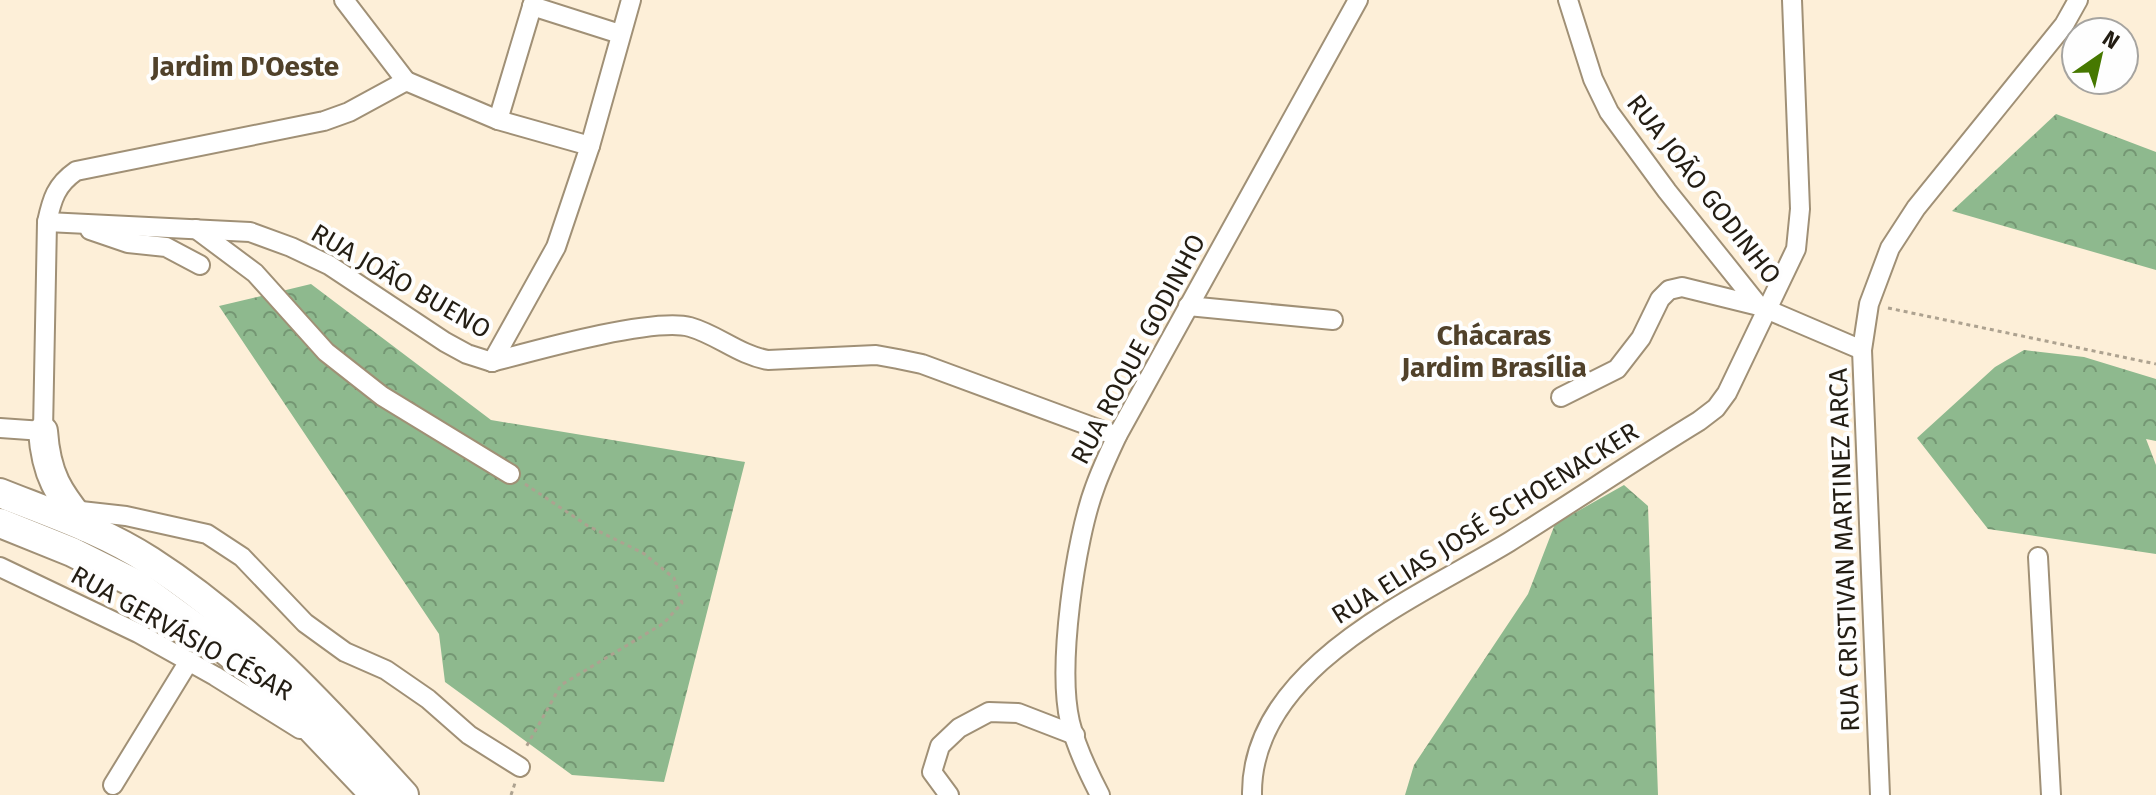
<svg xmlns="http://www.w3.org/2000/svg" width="2156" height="795" viewBox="0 0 2156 795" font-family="'Fira Sans',sans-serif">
<defs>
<pattern id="forest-crowns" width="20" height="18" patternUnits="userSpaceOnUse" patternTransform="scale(2)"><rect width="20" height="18" fill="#8eb98e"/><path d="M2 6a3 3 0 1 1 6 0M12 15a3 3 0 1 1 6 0" fill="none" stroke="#749673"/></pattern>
</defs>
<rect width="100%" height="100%" fill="#fdefd8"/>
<g fill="url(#forest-crowns)">
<polygon points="2056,114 2156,152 2156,270 1952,211"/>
<polygon points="311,284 491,420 745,462 664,782 572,775 445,682 439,634 219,306"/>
<polygon points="2024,350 2084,357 2156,379 2156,441 2146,439 2156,465 2156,554 1988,529 1917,438 1995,367"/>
<polygon points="1624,485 1648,506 1658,795 1405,795 1414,765 1528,594 1555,524"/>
</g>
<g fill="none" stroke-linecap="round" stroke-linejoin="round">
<g stroke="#a09076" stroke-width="22">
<g id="minor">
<polyline points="344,0 406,81"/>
<polyline points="1568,0 1593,79 1609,112 1667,191 1759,306 1862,350"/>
<polyline points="532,6 620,34"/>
<polyline points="498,120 534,0"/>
<polyline points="47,222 250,232 291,247 329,265 445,342 467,354 492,362"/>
<polyline points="196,229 255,273 326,352 382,396 510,474"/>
<polyline points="90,230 128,243 166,247 200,265"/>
<polyline points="1188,306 1333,320"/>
<path d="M492,362C533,351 653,317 690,327C718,335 739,355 768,360L876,355L898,359L922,364L1117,436"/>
<polyline points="492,362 556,247 590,146 631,0"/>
<polyline points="1561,397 1617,369 1641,338 1660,299 1669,290 1682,287 1759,306"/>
<path d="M0,428L43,431L47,222C52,199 56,185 76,171L324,121L349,112L406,81L498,120L590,146"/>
<polyline points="72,510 126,516 207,534 242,557 305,623 345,652 386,670 428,699 469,735 520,767"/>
<polyline points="2038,557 2051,795"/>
<polyline points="0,567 138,633 215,676 300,729"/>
<polyline points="113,785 189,661"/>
<polyline points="949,795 932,772 940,746 959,728 989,712 1018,713 1075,735"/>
<path d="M1100,795C1088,772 1076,747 1070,722C1057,667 1075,540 1095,487C1101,470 1109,453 1117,436L1358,0"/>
<path d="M1252,795C1250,667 1417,598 1509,542C1573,502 1635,460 1699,421L1716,408L1727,393L1796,249L1800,209L1792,0"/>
<polyline points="1880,795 1862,350 1869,304 1890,248 1916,208 2064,25 2078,0"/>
</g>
</g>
<g stroke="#a09076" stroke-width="32">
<g id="highway">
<path d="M43,431C46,475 58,493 86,527"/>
<path d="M0,493C50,513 104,531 150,561C248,624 326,709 404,795"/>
<polyline points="0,523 72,552 136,584 214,641 274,689 375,795"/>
</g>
</g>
<g stroke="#ada290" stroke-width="3" stroke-dasharray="4 4" stroke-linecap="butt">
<polyline points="1888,308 2156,364"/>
<polyline points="525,484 588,526 643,553 674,578 682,603 664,623 561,685 525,749"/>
<polyline points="511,795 515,783"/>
</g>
<use href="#minor" stroke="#fff" stroke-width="18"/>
<use href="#highway" stroke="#fff" stroke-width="28"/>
</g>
<g text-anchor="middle" stroke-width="8" stroke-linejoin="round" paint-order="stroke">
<g font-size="26" fill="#231d13" stroke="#fefefe">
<text transform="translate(1704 189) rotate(52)" y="9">RUA JOÃO GODINHO</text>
<text transform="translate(401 281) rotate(30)" y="9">RUA JOÃO BUENO</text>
<text transform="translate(1138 349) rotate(-62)" y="9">RUA ROQUE GODINHO</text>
<text transform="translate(1485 523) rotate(-32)" y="9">RUA ELIAS JOSÉ SCHOENACKER</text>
<text transform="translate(1844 550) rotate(-92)" y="9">RUA CRISTIVAN MARTINEZ ARCA</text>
<text transform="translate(182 633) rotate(29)" y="9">RUA GERVÁSIO CÉSAR</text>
</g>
<g font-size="28" font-weight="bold" fill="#50412a" stroke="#fefefe">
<text x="245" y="76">Jardim D'Oeste</text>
<text x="1494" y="345">Chácaras<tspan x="1494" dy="32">Jardim Brasília</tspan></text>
</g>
</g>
<g transform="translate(2100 56) rotate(34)"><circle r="38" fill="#fefefe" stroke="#a6a4a0" stroke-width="2"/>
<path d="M0-6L14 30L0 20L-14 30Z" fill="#467800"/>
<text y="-12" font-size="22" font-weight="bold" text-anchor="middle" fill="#231d13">N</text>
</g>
</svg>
